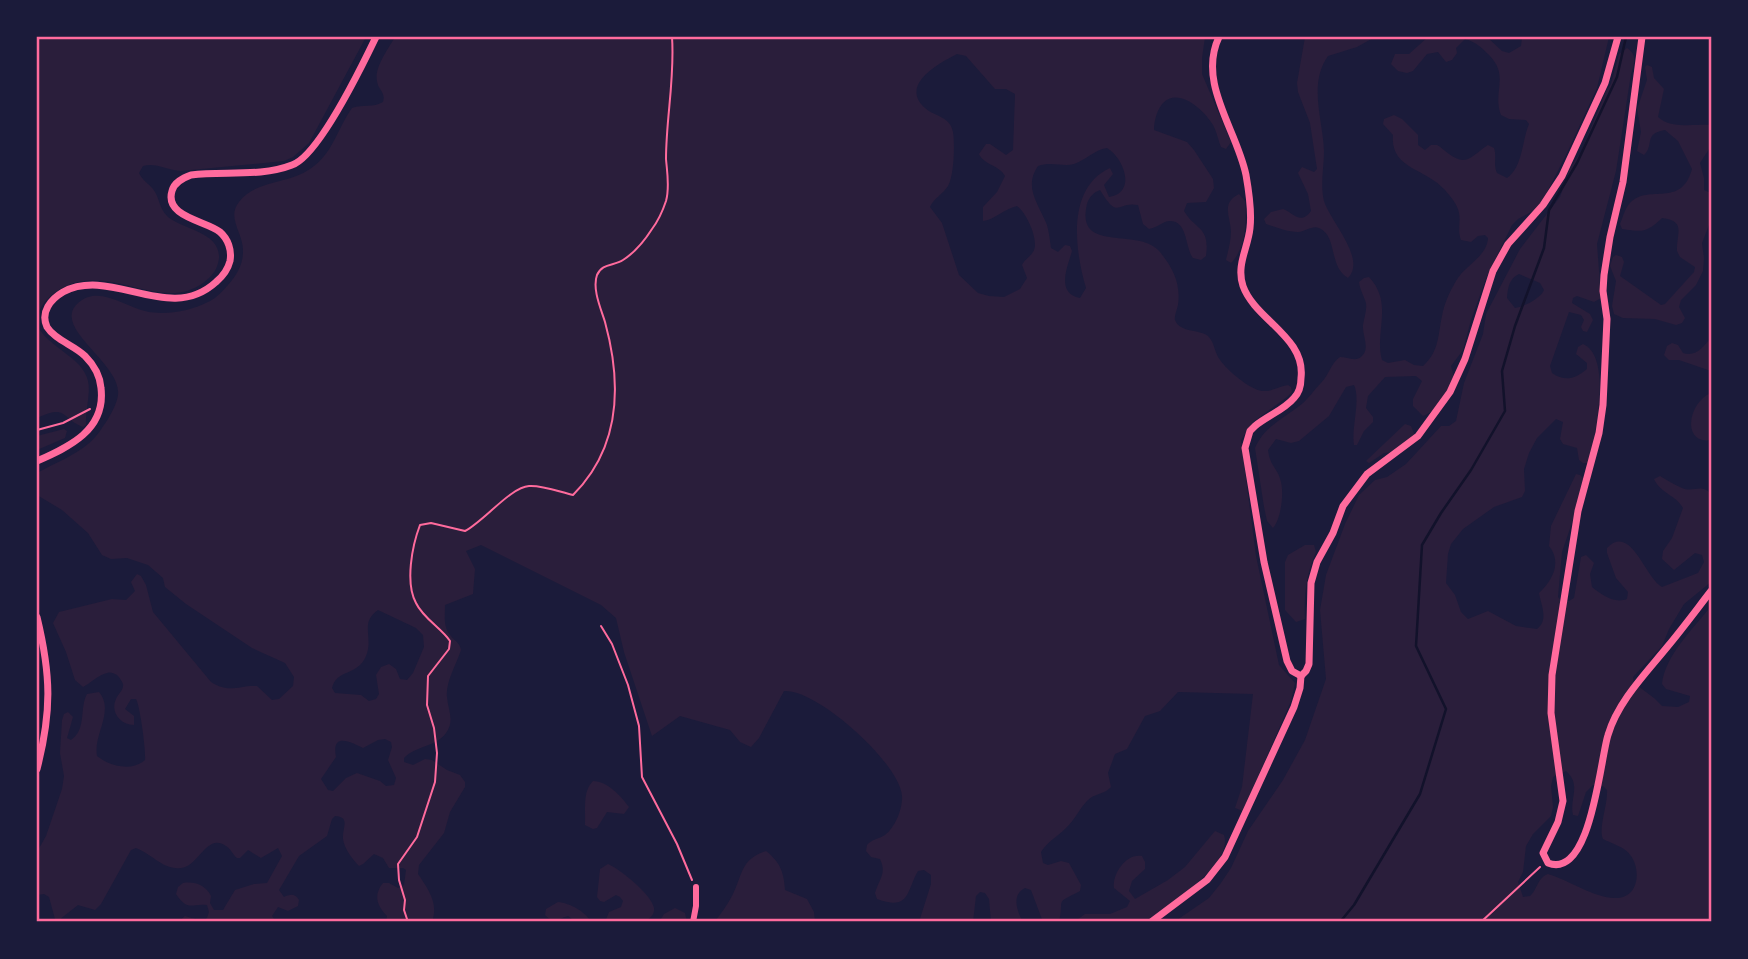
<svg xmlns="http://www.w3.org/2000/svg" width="1748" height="959" viewBox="0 0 1748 959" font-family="'IBM Plex Serif',serif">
<rect width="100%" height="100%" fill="#1b1b3a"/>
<g fill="#2a1e3b" fill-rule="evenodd">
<path d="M37,37H366L309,143L293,157L284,161L180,171C168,170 154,162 143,166L139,173C143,181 148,183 153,189C160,198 159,209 168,217C184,230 220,232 219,258C218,266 215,272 210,277C166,320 113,260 62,288C50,295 43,302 37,315Z"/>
<path d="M395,37H1205L1202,58V74L1231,142L1226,149L1221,147C1218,140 1217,132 1213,125C1204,110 1179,87 1163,103C1157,110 1154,120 1154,130L1187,142L1194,150L1213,179L1214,188L1206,202L1187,203L1184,211C1196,231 1210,226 1206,256L1201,260L1193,258C1185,248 1188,221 1170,221C1163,221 1157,228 1149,229L1143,224L1138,205C1116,201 1119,221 1100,190C1094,192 1089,197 1087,204C1075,255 1139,226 1160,252C1173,268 1181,284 1178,305C1177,310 1174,316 1175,320C1180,333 1199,329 1208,336C1215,343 1214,352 1220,360C1227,370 1249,389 1262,391C1272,392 1279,386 1288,385L1291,387L1292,392L1287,397L1253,422L1241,440L1256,556L1279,665L1295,683L1291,701L1243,811L1235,808L1242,787L1253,694L1178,692L1160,711L1145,716L1127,749L1115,754L1108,773L1111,787C1104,795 1094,793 1087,801C1079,809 1075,820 1066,828C1057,837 1048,841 1041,852L1043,863L1048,865L1061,861L1069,863L1081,885L1080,891C1053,905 1065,897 1059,922H1043L1031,890L1025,888C1011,895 1017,911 1023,922H991L989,899L985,893L980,892L976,896L973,922H919L931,884V875L924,870L918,871C906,892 910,911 877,899L875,893C879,879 887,874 880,859L871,857L866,851L867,845C872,839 879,839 885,835C895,828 903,808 902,796C900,763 816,688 784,691L759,738L751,747L740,742L730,730L680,716L652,736L624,652L616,618L601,605L481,545L466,551L475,569L473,594L445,605C445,615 443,626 450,635C455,642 459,641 461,650C457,663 445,683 447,697C448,710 455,721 446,733C436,747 415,746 404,758V762L413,765L425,759L432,760L447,770L460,775L465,782V787L450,812L444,833L419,865L418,874C428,889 439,903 432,922H386L387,916C377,906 373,895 383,883H389L398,888L404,885L406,870L403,868H389L383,858L374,854L363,864L359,866C353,860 344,848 343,839C342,828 351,817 335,816L332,819L327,836L299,856L279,890L284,897C290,894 295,893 299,900L298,906L288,911L278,907L272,916L276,922H178L185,916L202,921L207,918L209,912L207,905C191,903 188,912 176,894L178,887L183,883C194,881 206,885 211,896L210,903L214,910H223L235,890L254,884L267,883L282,856L278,848L261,858L248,850L240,858H237C233,855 231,849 226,846C207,832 199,866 181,868C163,870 152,854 136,848L131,850L101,904L95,910L78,905L59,920L55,919L49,897L44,894L37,895V852L46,836L62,789L64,776L60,753L62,720L64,714L68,712L73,717L67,738L71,740C87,729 79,709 87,694L99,692C115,711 93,734 97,756C109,766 132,772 145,760C146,750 140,706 136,699H131L125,709L134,716V725C120,725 110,712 116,699C118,694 124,690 123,684C122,681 119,677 117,675C113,673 111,672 107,673C98,675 91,683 83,687L75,680L66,652L53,623L59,612L112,599L126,600L135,591L131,582L137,574L141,576L146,585L153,612L211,682C230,694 238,685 257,686L272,700L279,699L293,686L294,677L285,663L252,648L186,604L165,587L163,578L148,565L127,558L111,559L102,555L88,533L62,510L37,495V473C53,464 74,456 88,444C96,438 102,428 108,419C112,412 117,403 118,395C122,364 54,330 76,305C96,283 124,306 145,311C164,316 191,311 208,302C215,299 223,291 228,285C236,276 243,265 243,252C244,234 226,218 239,202C255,180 289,184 310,169C333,154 337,129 352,108C363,104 373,108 383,102C386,92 378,90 377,81C374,67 389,48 395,37ZM957,54L966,56L995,89H1006L1015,94L1013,150L1006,155L990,144H986L979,154C984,165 999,165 1005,176L997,192L983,207V221C994,220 1004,209 1017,206C1027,213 1040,242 1033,252C1029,258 1025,259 1022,265L1027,278L1020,289L1004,297L989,296L978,293L959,275L942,223L930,207C934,198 943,194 948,186C954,176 955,144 953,132C950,116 935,117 925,108C899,85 939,63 957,54ZM1107,148C1124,158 1137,193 1109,197L1104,185L1113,174L1110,168C1066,188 1075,251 1086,288L1080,298C1055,293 1068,266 1072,251L1070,246L1065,245L1058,252L1051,248C1050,241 1049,232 1047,225C1039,205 1023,187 1038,166C1051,161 1063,167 1074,164C1086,160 1094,150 1107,148ZM378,610L416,628L423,635L424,647L413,673L407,680L400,679L396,669L389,664L381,667L376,675L379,694L376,699L369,701L361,695L335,693L332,688C336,669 358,676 366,656C374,637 359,623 378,610ZM385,739L391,742L392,747L388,760L396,778L394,785L386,786L380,781L357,773L346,778L333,791L328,790L321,779L336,757C331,731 352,743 363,748L378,740Z"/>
<path d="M1305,37H1375L1357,47L1328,56C1308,84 1323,120 1324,151C1324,167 1320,185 1324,201C1330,221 1367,259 1348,278C1328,266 1338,236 1319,228C1313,225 1306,231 1298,232C1287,232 1276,227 1266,224L1264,219L1271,212L1283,209C1293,212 1300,226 1311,211L1308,194L1298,173L1302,167L1314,172L1317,169L1310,123L1298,92L1297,83Z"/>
<path d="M1428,37H1487L1502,51L1509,53L1521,46L1522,37H1609L1597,88L1567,153L1543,200L1533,211L1518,219L1512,225L1487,276L1471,320L1463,350L1451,366L1454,377C1446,392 1440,410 1423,416L1413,406V399L1422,381L1416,376L1385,377L1368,396L1366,408L1373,417V422L1364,431L1357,445H1354C1351,428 1361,400 1354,385L1346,387L1329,416L1299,441L1291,443L1276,439L1268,450C1270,467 1278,468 1281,482C1284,494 1281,519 1273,528L1267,521L1264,507L1255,448C1264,427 1281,420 1298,407C1307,401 1314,390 1321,383C1329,375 1331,363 1340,357C1347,357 1355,362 1361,357C1371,349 1362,336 1363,325C1364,318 1367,311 1366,303C1364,296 1360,290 1359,282L1364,278L1369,277C1394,304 1374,332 1382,360L1388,363L1405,360L1414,365L1423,366C1439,352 1438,335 1442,316C1444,304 1450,291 1456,281C1465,265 1487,257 1488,238L1485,235L1478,236L1471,242L1461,240C1457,230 1461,222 1459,213C1458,205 1450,196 1445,190C1426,168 1390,169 1393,135L1383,124L1384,119L1394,115L1402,119L1418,135V145L1425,150L1431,145H1437C1446,150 1457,164 1468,159C1475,156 1481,149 1488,145L1494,148C1497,157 1493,164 1497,173L1507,178C1523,167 1522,140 1529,124L1526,120L1509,119L1501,115C1492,92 1510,76 1489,55C1481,47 1476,42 1465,39L1456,48L1457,53L1452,60L1446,62L1438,52L1427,54L1413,71L1407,73L1398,71L1391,64L1395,54H1409Z"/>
<path d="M1627,48C1638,55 1634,64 1631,74L1616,171L1597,244L1601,298L1594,302L1577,296L1573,298L1572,303L1590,314L1593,320L1587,332L1583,331L1581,327L1584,320L1581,315L1569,312L1550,366L1552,373C1565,382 1575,379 1587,369V363L1576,354L1578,347L1583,344C1613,357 1595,437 1588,463H1583L1579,460L1577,448L1563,444L1560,439L1563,422L1556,419L1537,438L1529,453L1524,469L1525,491L1522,497L1494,507L1463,529L1451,544L1448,554L1446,583L1455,595L1461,612L1468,619L1488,611L1516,626L1537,629C1549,620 1541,605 1539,593C1553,580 1562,562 1549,546L1551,526L1576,474L1580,475L1583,478L1575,514L1562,552L1558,597L1561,601H1569L1574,598L1581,557L1586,555L1594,563L1590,574L1592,587C1602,595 1614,604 1627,599L1628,592L1616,578L1607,553V548C1631,523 1645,578 1662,587L1698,573L1704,562L1702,555L1695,553L1674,570L1662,559L1663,551L1672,538L1683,508C1676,495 1661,494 1654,479L1660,476C1667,480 1675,485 1682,488C1694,493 1701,483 1711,494V582L1684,604L1669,629L1662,646L1633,677L1634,683L1654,698L1662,706L1678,707L1689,702L1690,696L1666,689L1662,684C1665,655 1694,628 1711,606V922H1174L1209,898L1221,883L1231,868L1248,831L1283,780L1305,740L1326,679L1320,610L1326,575L1345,524L1359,495L1375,480L1387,477L1406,464L1441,426H1449L1456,421L1464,383L1483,334L1486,314L1520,249L1560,197L1570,168L1581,152L1607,89L1611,84L1619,54ZM1519,274L1540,283L1544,290C1540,299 1525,306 1515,308L1507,298C1508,287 1509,279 1519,274ZM1566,771C1582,785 1569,799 1573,815L1578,816L1586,792L1593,785L1603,786L1607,790C1608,805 1598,828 1603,839C1612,844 1624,846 1631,856C1641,870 1639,898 1616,898C1596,899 1569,880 1548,874C1537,878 1538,889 1530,896L1523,897L1518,882L1523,872L1526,846L1533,834L1551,816L1553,807L1551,786L1553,777Z"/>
<path d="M1647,65L1652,67L1654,78L1664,89L1658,117C1670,129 1695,124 1711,125V146L1700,163L1704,178V190L1711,193V220L1702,243L1704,258L1703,271L1696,285L1681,300L1679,307L1685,318L1682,323L1676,325L1655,319L1623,318L1614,314L1612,306L1616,281L1610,266L1613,257L1616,255L1622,257L1624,262L1620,276L1661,305L1665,304L1694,272L1695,267L1680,257L1677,251C1676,234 1687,221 1662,218C1646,233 1643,232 1622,229L1620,224C1623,217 1625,208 1630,203C1649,183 1681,209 1692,169L1678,141L1665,130C1643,134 1655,144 1644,155L1637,151L1641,132L1637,109L1647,80L1645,67Z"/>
<path d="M1239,194L1245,201C1247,222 1246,248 1231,263L1226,260C1228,251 1231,241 1231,231C1230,216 1221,203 1239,194Z"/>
<path d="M37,325C48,348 83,357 88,381C91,393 85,411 86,425L83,427C60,418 68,404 37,418Z"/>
<path d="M1711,337V371L1679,360H1669L1664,355L1667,346L1672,343L1678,345L1683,353C1696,357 1704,347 1711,337Z"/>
<path d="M1711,393V440C1682,445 1687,403 1711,393Z"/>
<polygon points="1405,424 1411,426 1415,436 1394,452 1384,453 1369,463 1366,461"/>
<polygon points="64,429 67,431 65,438 37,450 37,436"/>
<path d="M1305,545H1314L1316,552C1306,575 1304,593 1305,619L1296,622L1285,610V562L1288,555Z"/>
<path d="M593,781C607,781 621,796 629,807L624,814L607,812L597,828L593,829L585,825C586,810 582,792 593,781Z"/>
<path d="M1215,831L1224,835C1233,861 1180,897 1162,910C1157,913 1150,920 1144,922C1134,925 1088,922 1074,922L1085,914H1110L1127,907L1130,901L1114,888C1112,874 1126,853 1142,856L1145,862V869L1132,881L1129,891L1135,899L1168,880L1185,867Z"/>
<path d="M766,851C780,862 784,872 785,890L807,899L814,912L815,922H714C721,914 728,904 733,894C743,873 741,859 766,851Z"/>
<path d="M608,864C620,869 652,895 654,908C655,915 649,919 644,922H605L609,912L621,907L623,901L620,897L616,895L604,902L600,901L597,897L600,869Z"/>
<path d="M558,902C570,903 586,912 591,922H576L568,916C558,919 554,924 545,915L546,909Z"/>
<polygon points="675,908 685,913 687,922 659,922 664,914"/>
</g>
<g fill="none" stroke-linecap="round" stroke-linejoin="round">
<polyline stroke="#12122b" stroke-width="2.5" points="1340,922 1354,905 1420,794 1446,709 1416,646 1422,545 1441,513 1471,470 1505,411 1502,371 1515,326 1544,248 1549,210 1577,163 1617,77 1626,37"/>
<g stroke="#ff6b9d" stroke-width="2">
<polyline points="37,430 63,423 90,409"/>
<polyline points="601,626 612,644 628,685 639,726 642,777 677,844 692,880"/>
<path d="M408,922L404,910L405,900L399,880L398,864L417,837L435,782L437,753L434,728L427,705L428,676L449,649L450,641C441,628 423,618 416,603C405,583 412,546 420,525L431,523L465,531C484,521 511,487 529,486C542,485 560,492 573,495C621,447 622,384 605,322C601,309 592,289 597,275C602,263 614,266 623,260C634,253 645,240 652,229C658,221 663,210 666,201C670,187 667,172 666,159C666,118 675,78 672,37"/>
<polyline points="1481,922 1540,867"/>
</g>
<polyline stroke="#ff6b9d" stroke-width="6" points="693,922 696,906 696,887"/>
<g stroke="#ff6b9d" stroke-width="7">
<path d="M1219,37C1197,83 1237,130 1246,175C1249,192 1252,211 1250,228C1248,248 1236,265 1243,286C1255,320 1306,337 1301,378C1301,385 1299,393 1294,398C1284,410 1267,416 1255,426L1250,431L1245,448L1264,562L1287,661L1292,671L1301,676"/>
<path d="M1642,37L1623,182L1610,237L1604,275L1603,291L1607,319L1603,405L1599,433L1578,511L1552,675L1551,713L1563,801L1558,822L1543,853L1548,863C1591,880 1600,760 1608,735C1618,701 1647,672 1668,646C1683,628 1697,609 1711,591"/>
<path d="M37,461C69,447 106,430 101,388C100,375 94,365 85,356C74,345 55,340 47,327C40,312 51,299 63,292C112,266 169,325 216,282C222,277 228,269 230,261C232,250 228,239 220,232C207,221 164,217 172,191C174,182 183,178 191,175C224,171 261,177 292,165C319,156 363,64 376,37"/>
<path d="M37,617C51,675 52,711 37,769"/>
<polyline points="1301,676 1306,671 1309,664 1311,583 1317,562 1333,533 1343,506 1367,474 1418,436 1450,392 1465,359 1493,271 1508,244 1543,205 1562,176 1605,83 1618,37"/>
<polyline points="1151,922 1207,880 1225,857 1294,707 1300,688 1301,676"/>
</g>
</g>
<rect width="1748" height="959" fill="none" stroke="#1b1b3a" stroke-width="77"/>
<rect x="38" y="38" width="1672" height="882" fill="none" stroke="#ff6b9d" stroke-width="2.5"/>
</svg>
